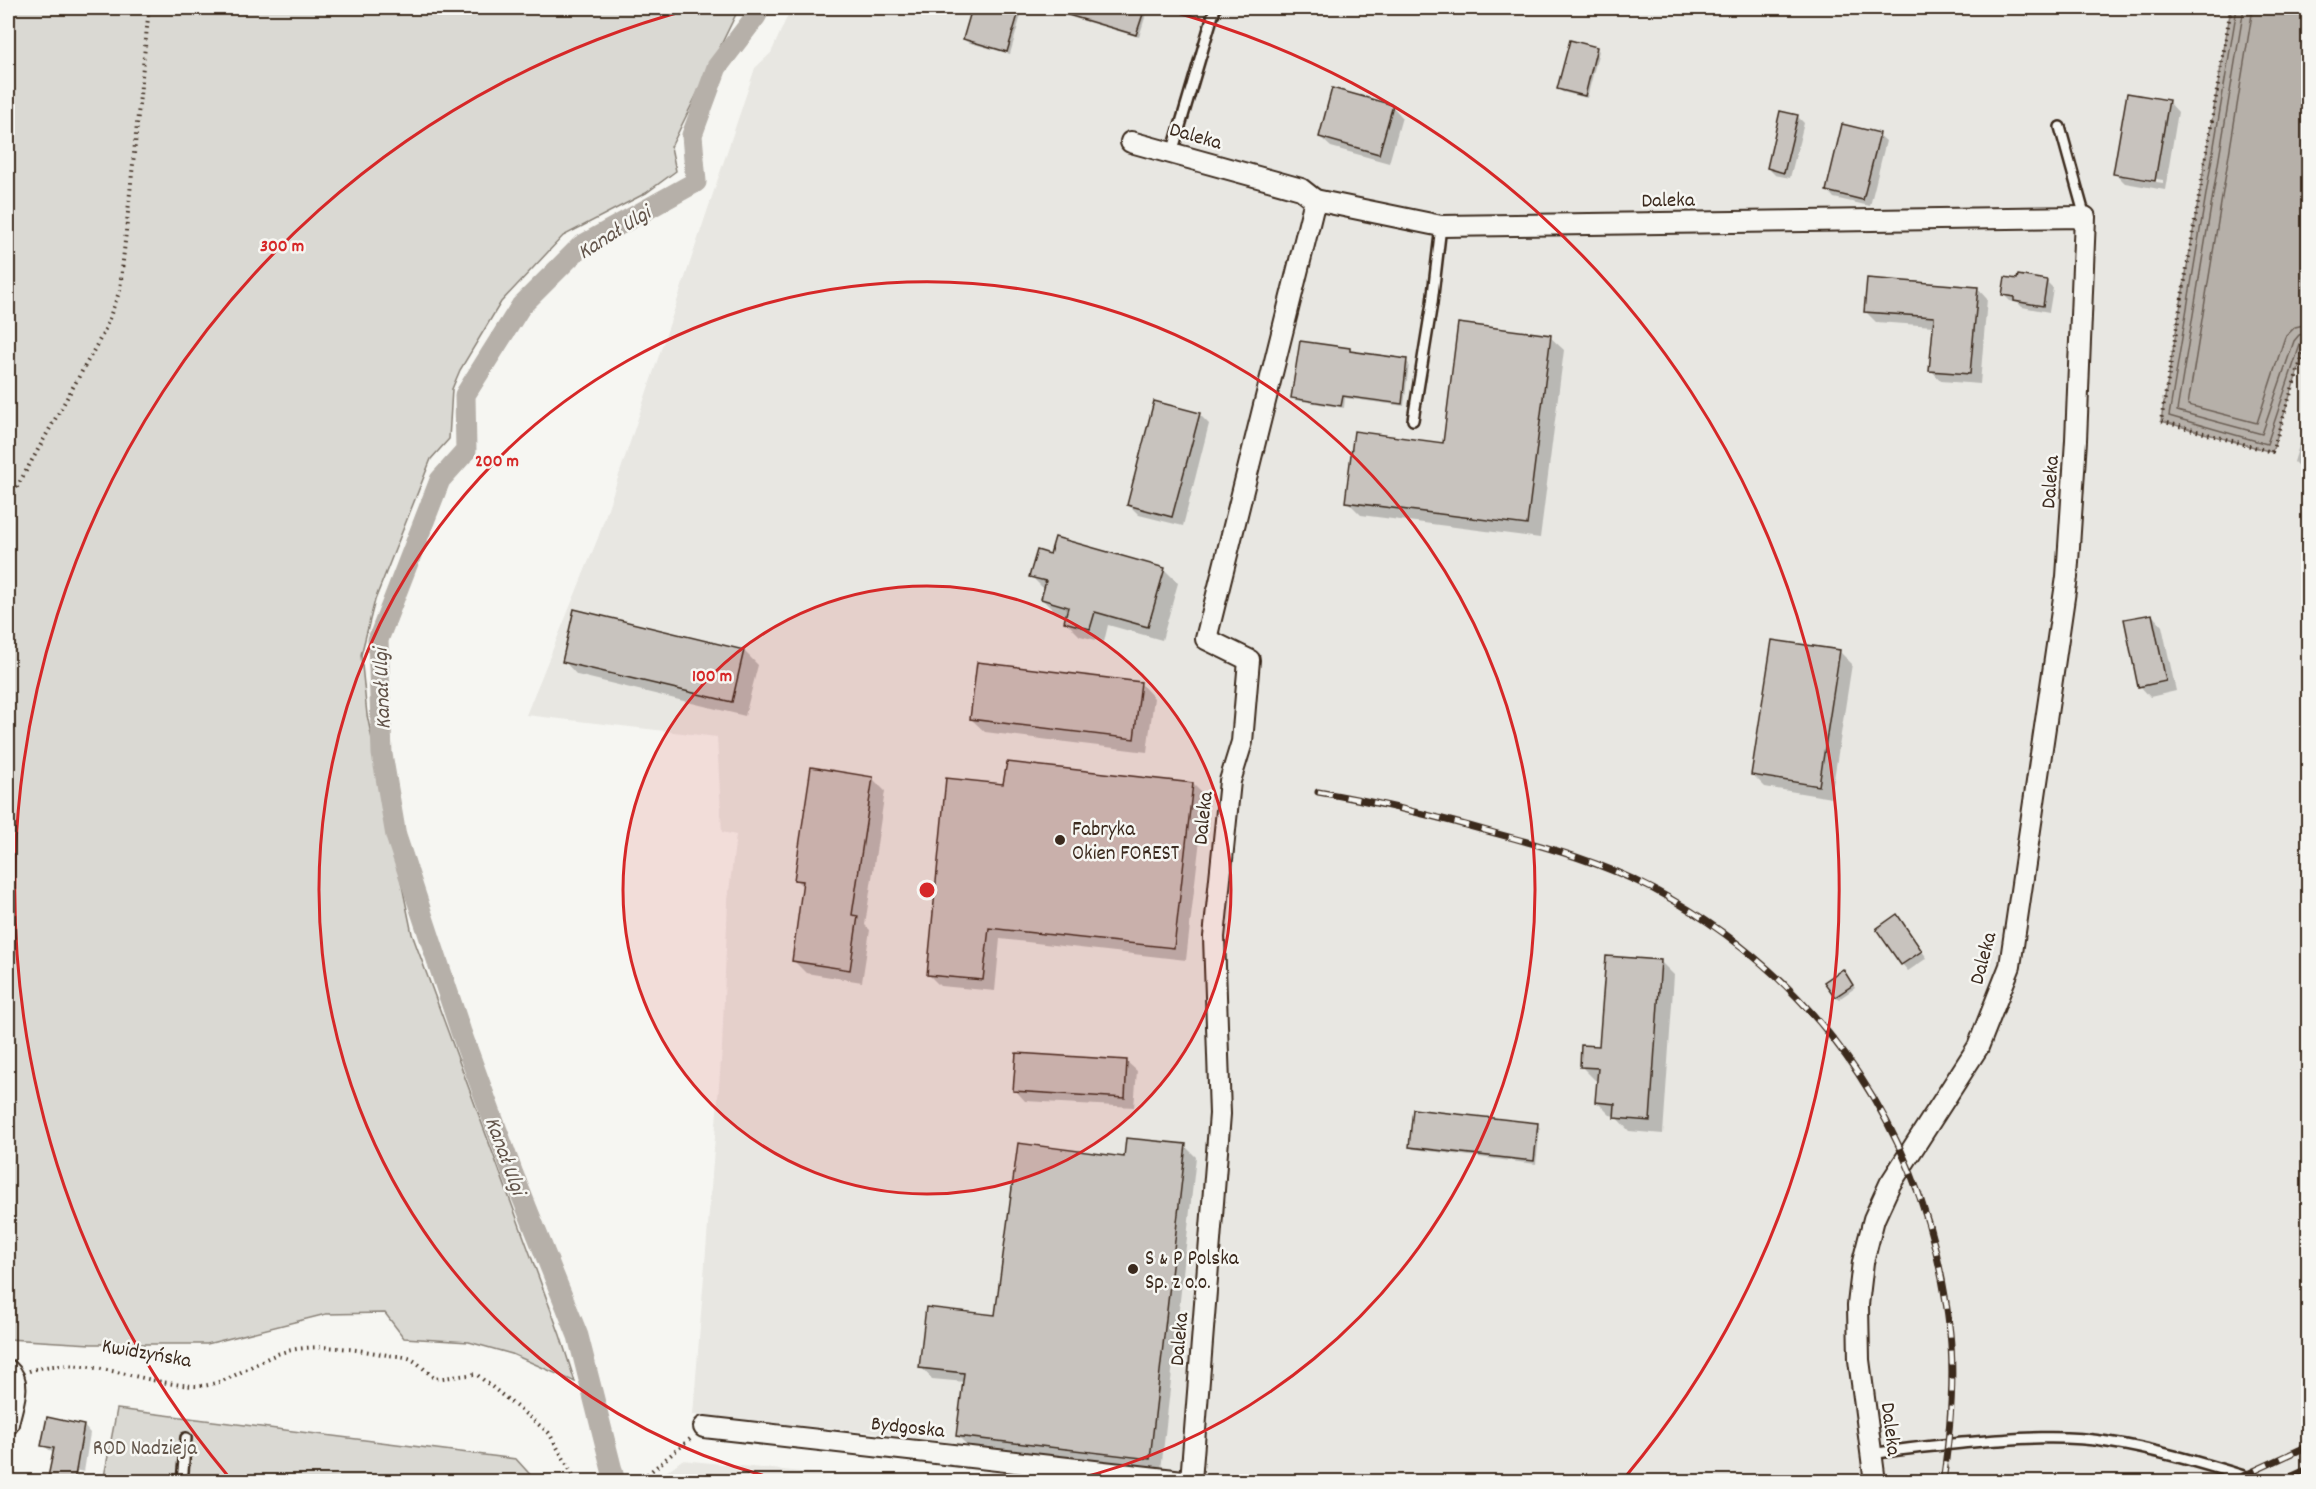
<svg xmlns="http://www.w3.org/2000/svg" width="2316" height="1489" viewBox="0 0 2316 1489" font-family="Dekko,sans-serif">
<rect width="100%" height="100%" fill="#f6f6f2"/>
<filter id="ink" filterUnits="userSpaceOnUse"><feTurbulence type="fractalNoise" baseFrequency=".0167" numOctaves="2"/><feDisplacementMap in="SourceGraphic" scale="12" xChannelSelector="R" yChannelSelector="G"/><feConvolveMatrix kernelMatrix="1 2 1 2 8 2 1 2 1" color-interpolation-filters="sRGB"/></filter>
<g filter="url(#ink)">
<g fill="#e8e7e2">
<polygon points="791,8 2231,8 2161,421 2272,452 2308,339 2308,1481 1142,1482 1157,1468 870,1432 693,1415 722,1048 728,900 736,835 722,832 717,737 526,715 598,538 755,68 771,53"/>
<polygon points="682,1460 892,1481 654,1481"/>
</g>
<g fill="#dad9d3" stroke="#8a8278" stroke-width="1.5">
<polygon points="8,8 739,8 671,147 676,171 646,193 563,236 501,302 460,370 452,389 449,439 431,459 375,600 361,655 367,715 412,934 560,1335 575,1382 512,1354 469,1342 404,1338 385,1313 326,1314 207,1344 91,1344 8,1339"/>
<polygon points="117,1409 516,1459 536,1481 103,1482"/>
</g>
<polygon fill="#b6b0a9" stroke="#857a71" stroke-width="1.5" points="2231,8 2308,8 2308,339 2272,452 2161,421"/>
<g fill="#0003" fill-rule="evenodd">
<polygon points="974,8 1023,8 1010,54 967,42 964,39"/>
<polygon points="1040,8 1148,8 1139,37"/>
<polygon points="1596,48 1599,51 1587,98 1562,92 1559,89"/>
<path d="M2168,101L2178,112L2165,190L2125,183L2115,173ZM2125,174L2163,180V183L2125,177Z"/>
<polygon points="1392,106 1402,117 1389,163 1331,147 1320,137"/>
<polygon points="1797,116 1804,123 1790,178 1775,175 1768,168"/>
<polygon points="1879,135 1886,141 1870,206 1834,198 1828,191"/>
<polygon points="2046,281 2053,288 2049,312 2022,307 2018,303 2010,301 2004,295"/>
<polygon points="1977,288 1987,299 1980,384 1941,381 1931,370 1934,326 1876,322 1866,312"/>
<polygon points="1550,337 1564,350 1540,538 1361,515 1347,501 1444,445"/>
<polygon points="1349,350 1353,353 1406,361 1409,364 1404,406 1345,398 1344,408 1296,400 1293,397"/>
<polygon points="1199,414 1209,424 1183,526 1139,515 1129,505"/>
<polygon points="2308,416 2308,476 2294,462"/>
<polygon points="2308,477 2308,489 2305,486"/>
<polygon points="1052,556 1164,569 1178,583 1162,640 1108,625 1104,642 1080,636 1066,622 1068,616 1056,613 1042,599 1045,590 1031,576"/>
<polygon points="2152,615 2162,626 2176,691 2150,697 2140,686"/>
<polygon points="744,651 758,665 745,716 577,675 564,661"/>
<polygon points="1839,651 1852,664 1831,798 1765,787 1753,775"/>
<polygon points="1141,684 1154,698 1147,752 985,732 971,719"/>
<polygon points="872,778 885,791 865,925 870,930 862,982 806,973 793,960 804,888 796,880"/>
<polygon points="1193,784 1205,796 1186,960 1000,939 995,991 940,986 928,974 1004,786"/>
<polygon points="1897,916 1927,958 1908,971 1902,964"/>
<polygon points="1661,962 1674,975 1663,1134 1629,1131 1615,1116 1610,1115 1597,1102 1599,1080 1595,1080 1581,1066 1601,1048"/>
<polygon points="1845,974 1855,988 1839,999 1836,996"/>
<polygon points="1126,1061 1137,1071 1134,1107 1025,1101 1015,1090"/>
<polygon points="1537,1125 1540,1128 1536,1164 1413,1149 1410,1146"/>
<polygon points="1185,1146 1196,1157 1161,1470 969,1447 958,1436 965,1382 932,1379 921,1367 996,1317 1125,1159"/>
<polygon points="84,1426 90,1433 84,1472 74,1470 43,1445"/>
</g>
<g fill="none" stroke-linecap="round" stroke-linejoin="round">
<g stroke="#6c6056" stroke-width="1.5">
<polyline points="2237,8 2169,416 2267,444 2300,345 2303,342 2308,341"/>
<polyline points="2244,8 2177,411 2262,434 2294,341 2299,335 2308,333"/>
<polyline points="2253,8 2188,405 2257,423 2285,337 2295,327 2308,324"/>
</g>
<polyline stroke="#b6b0a9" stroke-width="21" points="615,1482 578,1336 513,1174 461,1032 396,836 382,754 378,640 440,480 466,451 465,395 521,306 581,246 696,182 692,135 717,67 756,16 760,8"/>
</g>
<g fill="#c8c3be" stroke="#3b2a1e" stroke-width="1.5">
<polygon points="972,8 1020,8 1007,52 963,39"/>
<polygon points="1059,8 1145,8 1136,35 1058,12"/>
<polygon points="1570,40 1597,47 1585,96 1557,89"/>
<polygon points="1332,88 1393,105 1379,154 1319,137"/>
<polygon points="2127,93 2169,100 2155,181 2113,174"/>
<polygon points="1780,111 1798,115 1784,173 1767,168"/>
<polygon points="1842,124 1880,133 1863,200 1826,191"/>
<polygon points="2018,275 2047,280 2043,306 2014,301 2014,297 2002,295 2005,277 2017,279"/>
<polygon points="1867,278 1978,287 1970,374 1929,371 1934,317 1864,312"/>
<polygon points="1458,323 1551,335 1527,525 1345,502 1354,431 1443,443"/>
<polygon points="1300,341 1350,348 1350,351 1407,359 1402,404 1343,396 1341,406 1291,398"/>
<polygon points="1154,401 1200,413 1172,517 1127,505"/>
<polygon points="1055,537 1165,568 1148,627 1095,612 1090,629 1064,622 1068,607 1041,599 1046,581 1029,577 1037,550 1050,554"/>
<polygon points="574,609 744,650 732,702 562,662"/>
<polygon points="2152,614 2166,681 2138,687 2124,619"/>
<polygon points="1772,640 1840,650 1819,786 1751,775"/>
<polygon points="977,662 1141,682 1134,739 970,719"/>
<polygon points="1007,762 1193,783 1174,948 989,928 983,980 927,975 946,778 1003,784"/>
<polygon points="811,767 873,777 852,915 858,916 850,970 792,961 803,881 794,880"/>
<polygon points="1897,914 1922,951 1901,965 1876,929"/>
<polygon points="1606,956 1661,960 1650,1121 1614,1118 1615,1104 1595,1102 1598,1068 1580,1067 1581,1045 1599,1046"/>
<polygon points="1843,969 1853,985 1835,997 1824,982"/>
<polygon points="1016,1053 1127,1060 1125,1098 1013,1091"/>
<polygon points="1413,1109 1538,1123 1534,1161 1409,1147"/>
<polygon points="1126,1138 1186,1144 1150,1459 956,1436 964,1373 919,1368 926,1307 995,1315 1018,1143 1124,1157"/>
<polygon points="47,1417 84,1425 74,1482 47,1482 54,1448 41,1446"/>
</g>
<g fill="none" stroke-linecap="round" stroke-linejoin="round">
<g stroke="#3b2a1e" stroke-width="14">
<g id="lane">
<polyline points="2060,127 2085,217"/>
<polyline points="1172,153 1215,8"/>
<polyline points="1413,420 1432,303 1441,226"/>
<path d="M1871,1454C1902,1449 1932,1446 1962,1443C2011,1439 2060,1434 2108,1442C2161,1450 2213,1467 2264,1482"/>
<polyline points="182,1482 186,1438"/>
</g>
</g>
<g stroke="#3b2a1e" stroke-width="24">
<g id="street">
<polyline points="1131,142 1301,189 1315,200 1206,639 1249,660 1242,742 1230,781 1214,937 1220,1114 1191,1481"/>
<polyline points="1315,200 1441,226 2085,217 2076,440 2067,577 2010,966 1978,1047 1890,1184 1874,1219 1863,1262 1858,1305 1859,1360 1875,1482"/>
<path d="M8,1370C23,1383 11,1406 8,1424"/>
<polyline points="704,1427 1192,1482"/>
</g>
</g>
<g stroke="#3b2a1e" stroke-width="4" stroke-dasharray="1.5 4.5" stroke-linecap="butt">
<polyline points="2231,8 2161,421 2272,452 2308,339"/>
<polyline points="8,503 104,332 120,290 149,8"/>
<polyline points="8,1262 12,1262"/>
<path d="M29,1371C84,1353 140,1384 195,1386C223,1387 250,1365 275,1355C310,1341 353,1349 388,1355C395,1356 405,1356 411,1359C419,1363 428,1373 435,1379L476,1374L549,1433L577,1482"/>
<polyline points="638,1482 690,1439"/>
</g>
<use href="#lane" stroke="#f6f6f2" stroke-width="9"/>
<use href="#street" stroke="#f6f6f2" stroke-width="20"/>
<g stroke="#3b2a1e" stroke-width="7">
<g id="rail">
<path d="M1318,792C1379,802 1438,817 1498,834C1551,848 1605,864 1653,889C1824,980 1930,1142 1950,1333C1955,1382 1950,1433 1943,1482"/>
<polyline points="2230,1482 2308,1446"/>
<polyline points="2279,1482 2308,1469"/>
</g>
</g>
<use href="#rail" stroke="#f6f6f2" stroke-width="4.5" stroke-dasharray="14" stroke-linecap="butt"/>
</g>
</g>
<circle cx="927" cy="890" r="304" fill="#d62828" fill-opacity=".12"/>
<g fill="none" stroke="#d62828" stroke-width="3">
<circle cx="927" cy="890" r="304"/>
<path d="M785 1481A608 608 0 1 1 1069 1481"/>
<path d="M228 1476A912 912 0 0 1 691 9M1163 9A912 912 0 0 1 1626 1476"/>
</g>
<g fill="#3b2a1e" stroke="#f6f6f2" stroke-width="2">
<circle cx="1060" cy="840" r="6"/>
<circle cx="1133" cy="1269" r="6"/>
</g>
<g text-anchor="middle" stroke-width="5" stroke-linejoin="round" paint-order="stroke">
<g font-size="21" fill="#3b2a1e" stroke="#f6f6f2">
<text transform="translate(1196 135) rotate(16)" y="7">Daleka</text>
<text transform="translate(1668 199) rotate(-1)" y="7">Daleka</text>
<text transform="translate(2049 482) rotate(-86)" y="7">Daleka</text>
<text transform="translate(1202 818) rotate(-84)" y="7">Daleka</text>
<text transform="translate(1982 958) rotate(-75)" y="7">Daleka</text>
<text transform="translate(1178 1339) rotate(-85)" y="7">Daleka</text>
<text transform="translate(147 1352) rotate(10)" y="7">Kwidzyńska</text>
<text transform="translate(908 1426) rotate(6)" y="7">Bydgoska</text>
<text transform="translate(1892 1429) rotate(83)" y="7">Daleka</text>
</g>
<g font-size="21" fill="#3b2a1e" stroke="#f6f6f2" text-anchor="start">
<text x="1072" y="835">Fabryka<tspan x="1072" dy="24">Okien FOREST</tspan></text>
<text x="1145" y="1264">S &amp; P Polska<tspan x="1145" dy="24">Sp. z o.o.</tspan></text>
</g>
<g font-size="21" fill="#63564b" stroke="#f6f6f2">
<text x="145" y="1454">ROD Nadzieja</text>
</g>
<g font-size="22" font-style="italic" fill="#605248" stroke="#f6f6f2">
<text transform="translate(613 231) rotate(-32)" y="8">Kanał Ulgi</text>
<text transform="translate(380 689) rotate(-92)" y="8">Kanał Ulgi</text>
<text transform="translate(507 1155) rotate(70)" y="8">Kanał Ulgi</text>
</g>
</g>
<circle cx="927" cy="890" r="9" fill="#d62828" stroke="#f6f6f2" stroke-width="3"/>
<g font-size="18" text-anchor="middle" font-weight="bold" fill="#d62828" stroke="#f6f6f2" stroke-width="5" stroke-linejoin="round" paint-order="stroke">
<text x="282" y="251">300 m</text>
<text x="497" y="466">200 m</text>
<text x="712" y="681">100 m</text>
</g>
<rect width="2316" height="1489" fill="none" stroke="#f6f6f2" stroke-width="30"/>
<rect x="15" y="15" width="2286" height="1459" fill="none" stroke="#3b2a1e" stroke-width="2" filter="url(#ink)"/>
</svg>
